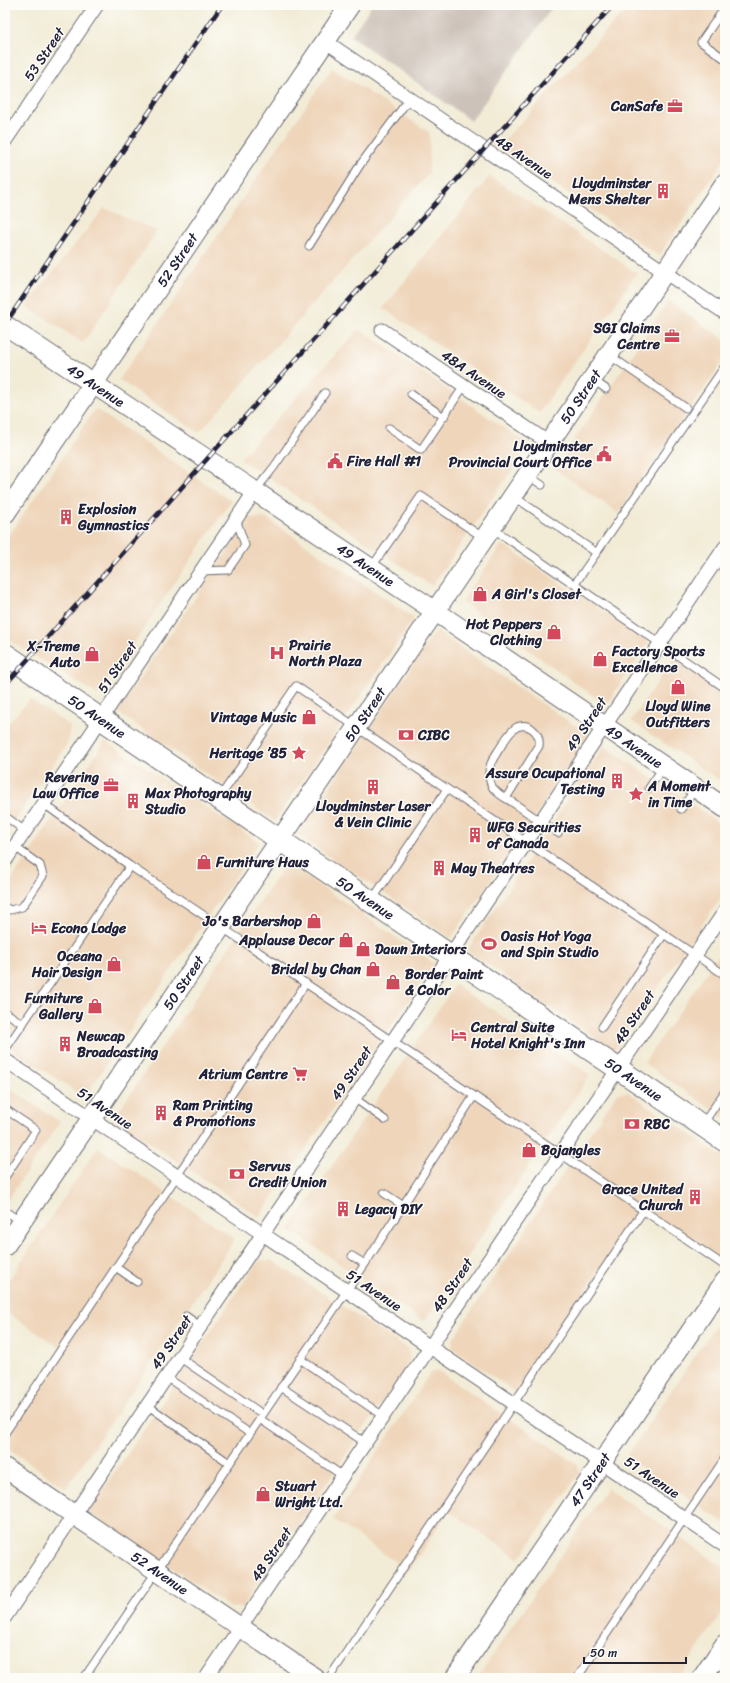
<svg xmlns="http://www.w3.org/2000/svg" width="730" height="1683" viewBox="0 0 730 1683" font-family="Sriracha,sans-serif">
<rect width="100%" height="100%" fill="#fdfcf7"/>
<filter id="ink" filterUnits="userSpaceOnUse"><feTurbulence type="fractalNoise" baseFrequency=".025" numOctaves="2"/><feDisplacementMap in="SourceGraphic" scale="8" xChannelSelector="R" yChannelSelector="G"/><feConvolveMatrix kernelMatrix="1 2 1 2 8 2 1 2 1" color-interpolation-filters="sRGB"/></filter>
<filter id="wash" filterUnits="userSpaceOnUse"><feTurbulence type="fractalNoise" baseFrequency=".012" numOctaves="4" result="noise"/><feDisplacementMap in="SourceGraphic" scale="16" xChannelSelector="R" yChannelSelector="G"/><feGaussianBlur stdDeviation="0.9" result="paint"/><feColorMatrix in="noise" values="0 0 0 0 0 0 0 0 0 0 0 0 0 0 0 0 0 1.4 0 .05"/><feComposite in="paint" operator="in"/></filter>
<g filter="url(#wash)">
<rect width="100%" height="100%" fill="#f2ecd7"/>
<g fill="#efd6bb">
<polygon points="630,5 725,5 725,158 659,256 499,146"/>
<polygon points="332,68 430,133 429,173 199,433 119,380"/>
<polygon points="490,176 637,273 539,413 383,308"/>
<polygon points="104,208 157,231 83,343 26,306"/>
<polygon points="668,301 725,340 725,358 618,513 555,469"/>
<polygon points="359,329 529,445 432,586 240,459"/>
<polygon points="95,409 231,501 98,695 5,638 5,541"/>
<polygon points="250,518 266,518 414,618 275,821 117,712"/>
<polygon points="502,544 649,642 606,705 462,602"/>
<polygon points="436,631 590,736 451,938 297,835"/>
<polygon points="674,658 725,692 725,784 631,721"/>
<polygon points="30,699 70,726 68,743 5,834 5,727"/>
<polygon points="105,741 259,842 84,1097 5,1044 5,890"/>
<polygon points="604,746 725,827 725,892 614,1050 467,951"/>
<polygon points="286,863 434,963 259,1217 114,1118"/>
<polygon points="725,946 725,1118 644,1063"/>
<polygon points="455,985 590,1075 424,1322 289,1229"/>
<polygon points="5,1085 60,1122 5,1204"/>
<polygon points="628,1092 725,1158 725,1261 724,1263 641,1207 517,1394 453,1348 452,1340 617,1093"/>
<polygon points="98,1147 235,1239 66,1488 5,1446 5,1440 66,1352 5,1311 5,1286"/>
<polygon points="271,1260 408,1349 410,1361 242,1607 231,1608 88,1512 258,1261"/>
<polygon points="725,1312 725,1523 626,1457"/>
<polygon points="438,1371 577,1464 580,1473 519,1559 449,1511 408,1571 333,1519 430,1373"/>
<polygon points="607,1488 725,1568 725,1608 678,1678 477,1678"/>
</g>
<polygon fill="#cdc2b9" points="372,5 554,5 471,121 351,36"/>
</g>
<g filter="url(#ink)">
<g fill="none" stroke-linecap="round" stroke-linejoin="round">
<g stroke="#6b6972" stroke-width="9">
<g id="lane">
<polyline points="725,7 701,42 725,59"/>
<polyline points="309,246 360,165 409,99"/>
<polyline points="609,355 686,408"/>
<polyline points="592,379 606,389"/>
<polyline points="411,394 444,417"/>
<polyline points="389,428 421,450 464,386"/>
<polyline points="527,475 542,485"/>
<polyline points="255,491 274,467 325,393"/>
<polyline points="513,496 597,553"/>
<polyline points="492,528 725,688"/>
<polyline points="371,568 421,496 484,538"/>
<polyline points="201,571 228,570 245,545 236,519"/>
<polyline points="575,584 725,366"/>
<polyline points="649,788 664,766"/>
<polyline points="220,797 296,686 447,789"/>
<path d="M506,798L539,746C541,733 529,722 517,727C509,731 503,744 498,751C493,759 488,766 489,776C489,780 492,788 495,790C499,795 507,799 512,802C528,813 543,823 558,833"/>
<polyline points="44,804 130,866 546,1144 725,1266"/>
<polyline points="681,809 696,788"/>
<polyline points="5,816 25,831"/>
<polyline points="372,900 447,789 725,975"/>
<polyline points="5,907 10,910 22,907 43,876 40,865 15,847"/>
<polyline points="5,1012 23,1024"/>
<polyline points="602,1027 664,934"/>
<polyline points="5,1050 130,866"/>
<polyline points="354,1098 385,1120"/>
<polyline points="5,1109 36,1130 5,1177"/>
<polyline points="703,1124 725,1091"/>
<polyline points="384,1193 402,1205"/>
<polyline points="5,1211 21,1222"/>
<polyline points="352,1256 365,1264"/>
<polyline points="117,1268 137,1282"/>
<polyline points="186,1316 200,1326"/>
<polyline points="179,1357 258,1411"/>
<polyline points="300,1359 383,1416"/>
<polyline points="166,1377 245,1430"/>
<polyline points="281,1387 366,1443"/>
<polyline points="147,1405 225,1460"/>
<polyline points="260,1419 343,1476"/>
<path d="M5,1433C106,1284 205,1133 306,983"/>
<polyline points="84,1678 365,1264 474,1096"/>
<polyline points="329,1678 643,1211"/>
<polyline points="577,1678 725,1458"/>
</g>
</g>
<g stroke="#6b6972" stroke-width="15">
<g id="street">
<polyline points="325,41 725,313"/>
<polyline points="5,141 97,5"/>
<polyline points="382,330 549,443"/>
<polyline points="5,861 255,491"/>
<polyline points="5,1060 725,1546"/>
<polyline points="5,1617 725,547"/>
<polyline points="206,1678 725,911"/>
</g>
</g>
<g stroke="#6b6972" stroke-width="21">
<g id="secondary">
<path id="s1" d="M5,325L435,611L725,808"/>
<path id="s2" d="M5,514L350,5"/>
<path id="s3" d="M5,1246L725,183"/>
<path id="s4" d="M5,1468L315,1678"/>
<path id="s5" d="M455,1678L725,1281"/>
<polyline points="702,1678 725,1644"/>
</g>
</g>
<g stroke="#6b6972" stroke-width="23">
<g id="primary">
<path id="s6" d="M5,654L725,1141"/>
</g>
</g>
<use href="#lane" stroke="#fff" stroke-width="7"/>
<use href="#street" stroke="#fff" stroke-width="13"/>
<use href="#secondary" stroke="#fff" stroke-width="19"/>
<use href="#primary" stroke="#fff" stroke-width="21"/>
<g stroke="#22223b" stroke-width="4.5">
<g id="rail">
<polyline points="5,324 222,5"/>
<polyline points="5,685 613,5"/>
</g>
</g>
<use href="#rail" stroke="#fdfcf7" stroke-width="3" stroke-dasharray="9" stroke-linecap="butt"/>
</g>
</g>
<defs>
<g id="office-bare" transform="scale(1.2)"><path d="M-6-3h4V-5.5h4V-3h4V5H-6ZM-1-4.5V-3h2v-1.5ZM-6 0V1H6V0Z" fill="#d1495b" stroke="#fdfcf7" stroke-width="2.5" paint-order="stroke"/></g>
<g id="building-bare" transform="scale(1.2)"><path d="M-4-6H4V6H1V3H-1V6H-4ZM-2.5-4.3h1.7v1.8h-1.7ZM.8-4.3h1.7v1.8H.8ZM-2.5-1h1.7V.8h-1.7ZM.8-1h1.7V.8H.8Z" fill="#d1495b" stroke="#fdfcf7" stroke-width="2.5" paint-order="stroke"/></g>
<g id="civic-bare" transform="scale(1.2)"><path d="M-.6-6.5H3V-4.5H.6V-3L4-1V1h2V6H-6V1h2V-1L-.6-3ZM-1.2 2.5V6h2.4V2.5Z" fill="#d1495b" stroke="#fdfcf7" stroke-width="2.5" paint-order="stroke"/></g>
<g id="shop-bare" transform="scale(1.2)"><path d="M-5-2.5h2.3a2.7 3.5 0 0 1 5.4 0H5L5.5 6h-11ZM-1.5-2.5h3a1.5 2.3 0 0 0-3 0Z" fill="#d1495b" stroke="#fdfcf7" stroke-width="2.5" paint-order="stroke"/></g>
<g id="hospital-bare" transform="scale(1.2)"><path d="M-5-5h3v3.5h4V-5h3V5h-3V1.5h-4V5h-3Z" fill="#d1495b" stroke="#fdfcf7" stroke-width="2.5" paint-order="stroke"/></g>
<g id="bank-bare" transform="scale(1.2)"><path d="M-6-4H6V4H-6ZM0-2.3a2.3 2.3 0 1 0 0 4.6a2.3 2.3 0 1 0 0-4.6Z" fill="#d1495b" stroke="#fdfcf7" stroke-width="2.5" paint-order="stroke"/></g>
<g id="sight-bare" transform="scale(1.2)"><path d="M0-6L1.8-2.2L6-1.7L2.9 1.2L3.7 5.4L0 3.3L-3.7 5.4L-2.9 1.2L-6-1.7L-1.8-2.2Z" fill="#d1495b" stroke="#fdfcf7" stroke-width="2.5" paint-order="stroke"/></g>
<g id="hotel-bare" transform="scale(1.2)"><path d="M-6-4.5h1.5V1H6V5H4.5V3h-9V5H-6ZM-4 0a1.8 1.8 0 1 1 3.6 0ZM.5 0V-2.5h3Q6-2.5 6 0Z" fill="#d1495b" stroke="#fdfcf7" stroke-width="2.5" paint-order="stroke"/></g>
<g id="stadium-bare" transform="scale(1.2)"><path d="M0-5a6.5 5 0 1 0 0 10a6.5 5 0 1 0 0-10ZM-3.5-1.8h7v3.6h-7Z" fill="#d1495b" stroke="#fdfcf7" stroke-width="2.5" paint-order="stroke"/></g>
<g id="supermarket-bare" transform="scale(1.2)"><path d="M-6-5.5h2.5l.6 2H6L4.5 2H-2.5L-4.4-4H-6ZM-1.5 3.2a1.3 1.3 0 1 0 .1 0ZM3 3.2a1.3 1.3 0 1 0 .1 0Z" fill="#d1495b" stroke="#fdfcf7" stroke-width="2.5" paint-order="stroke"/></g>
</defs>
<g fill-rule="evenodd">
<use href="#office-bare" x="675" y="106"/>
<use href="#building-bare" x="663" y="191"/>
<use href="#office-bare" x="672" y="336"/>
<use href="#civic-bare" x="604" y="454"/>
<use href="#civic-bare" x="335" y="461"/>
<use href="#building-bare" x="66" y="517"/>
<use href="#shop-bare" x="480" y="594"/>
<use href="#shop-bare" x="554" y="632"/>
<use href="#hospital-bare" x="277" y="653"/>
<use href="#shop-bare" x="92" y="654"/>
<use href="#shop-bare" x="600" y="659"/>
<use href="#shop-bare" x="678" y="687"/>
<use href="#shop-bare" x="309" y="717"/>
<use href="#bank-bare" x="406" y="735"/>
<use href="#sight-bare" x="299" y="753"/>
<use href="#building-bare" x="617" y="781"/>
<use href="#office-bare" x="111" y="785"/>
<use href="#building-bare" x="373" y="787"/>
<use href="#sight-bare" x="636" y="794"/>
<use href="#building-bare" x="133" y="801"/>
<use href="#building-bare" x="475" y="835"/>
<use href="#shop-bare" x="204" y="862"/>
<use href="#building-bare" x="439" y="868"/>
<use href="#shop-bare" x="314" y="921"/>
<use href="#hotel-bare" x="39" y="928"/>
<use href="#shop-bare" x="346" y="940"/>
<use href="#stadium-bare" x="489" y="944"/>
<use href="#shop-bare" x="363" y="949"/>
<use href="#shop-bare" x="114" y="964"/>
<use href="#shop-bare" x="373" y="969"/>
<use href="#shop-bare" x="393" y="982"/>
<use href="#shop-bare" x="95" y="1006"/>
<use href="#hotel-bare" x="459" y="1035"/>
<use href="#building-bare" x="65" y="1044"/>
<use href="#supermarket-bare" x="300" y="1074"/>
<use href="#building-bare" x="161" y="1113"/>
<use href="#bank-bare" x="632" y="1124"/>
<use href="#shop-bare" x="529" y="1150"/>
<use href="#bank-bare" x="237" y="1174"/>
<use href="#building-bare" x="695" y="1197"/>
<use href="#building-bare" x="343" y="1209"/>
<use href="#shop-bare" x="263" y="1494"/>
</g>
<g text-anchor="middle" stroke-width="3" stroke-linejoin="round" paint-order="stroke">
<g font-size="14" fill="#22223b" stroke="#fdfcf7">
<text transform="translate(44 54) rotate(-56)" y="5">53 Street</text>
<text transform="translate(524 157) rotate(34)" y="5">48 Avenue</text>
<text dy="5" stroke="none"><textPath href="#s2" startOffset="307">52 Street</textPath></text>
<text transform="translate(474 374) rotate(34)" y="5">48A Avenue</text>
<text dy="5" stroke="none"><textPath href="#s1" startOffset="109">49 Avenue</textPath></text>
<text dy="5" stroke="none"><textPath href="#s3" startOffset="1026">50 Street</textPath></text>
<text dy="5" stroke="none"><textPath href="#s1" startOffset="433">49 Avenue</textPath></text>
<text transform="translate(117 667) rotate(-56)" y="5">51 Street</text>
<text dy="5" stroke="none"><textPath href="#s3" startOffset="642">50 Street</textPath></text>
<text dy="5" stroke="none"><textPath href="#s6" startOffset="111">50 Avenue</textPath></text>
<text transform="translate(586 724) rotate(-56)" y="5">49 Street</text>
<text dy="5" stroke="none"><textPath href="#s1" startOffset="757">49 Avenue</textPath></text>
<text dy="5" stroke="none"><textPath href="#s6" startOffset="435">50 Avenue</textPath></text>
<text dy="5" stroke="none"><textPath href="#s3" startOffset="318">50 Street</textPath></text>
<text transform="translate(634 1017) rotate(-56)" y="5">48 Street</text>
<text transform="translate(351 1073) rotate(-56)" y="5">49 Street</text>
<text dy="5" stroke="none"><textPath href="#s6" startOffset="759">50 Avenue</textPath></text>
<text transform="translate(105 1108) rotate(34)" y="5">51 Avenue</text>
<text transform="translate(452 1285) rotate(-56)" y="5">48 Street</text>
<text transform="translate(374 1290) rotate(34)" y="5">51 Avenue</text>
<text transform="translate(171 1342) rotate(-56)" y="5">49 Street</text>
<text transform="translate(652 1477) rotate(34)" y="5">51 Avenue</text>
<text dy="5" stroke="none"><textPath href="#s5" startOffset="240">47 Street</textPath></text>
<text transform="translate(271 1554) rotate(-56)" y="5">48 Street</text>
<text dy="5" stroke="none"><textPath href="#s4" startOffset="187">52 Avenue</textPath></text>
</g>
<g font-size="14" font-weight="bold" fill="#22223b" stroke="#fdfcf7" text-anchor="start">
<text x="663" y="111" text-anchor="end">CanSafe</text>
<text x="651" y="188" text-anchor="end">Lloydminster<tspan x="651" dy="16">Mens Shelter</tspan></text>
<text x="660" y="333" text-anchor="end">SGI Claims<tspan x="660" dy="16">Centre</tspan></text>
<text x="592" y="451" text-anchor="end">Lloydminster<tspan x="592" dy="16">Provincial Court Office</tspan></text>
<text x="347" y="466">Fire Hall #1</text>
<text x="78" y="514">Explosion<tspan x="78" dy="16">Gymnastics</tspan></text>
<text x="492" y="599">A Girl's Closet</text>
<text x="542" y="629" text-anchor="end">Hot Peppers<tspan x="542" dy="16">Clothing</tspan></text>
<text x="289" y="650">Prairie<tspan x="289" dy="16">North Plaza</tspan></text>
<text x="80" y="651" text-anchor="end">X-Treme<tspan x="80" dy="16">Auto</tspan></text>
<text x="612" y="656">Factory Sports<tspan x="612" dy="16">Excellence</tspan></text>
<text x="678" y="711" text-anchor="middle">Lloyd Wine<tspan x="678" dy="16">Outfitters</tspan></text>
<text x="297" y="722" text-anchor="end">Vintage Music</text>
<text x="418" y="740">CIBC</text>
<text x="287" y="758" text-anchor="end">Heritage ’85</text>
<text x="605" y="778" text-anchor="end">Assure Ocupational<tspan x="605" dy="16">Testing</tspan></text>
<text x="99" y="782" text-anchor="end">Revering<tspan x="99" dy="16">Law Office</tspan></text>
<text x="648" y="791">A Moment<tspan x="648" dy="16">in Time</tspan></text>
<text x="145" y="798">Max Photography<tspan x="145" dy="16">Studio</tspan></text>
<text x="373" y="811" text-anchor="middle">Lloydminster Laser<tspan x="373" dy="16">&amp; Vein Clinic</tspan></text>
<text x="487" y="832">WFG Securities<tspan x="487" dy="16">of Canada</tspan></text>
<text x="216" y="867">Furniture Haus</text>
<text x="451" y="873">May Theatres</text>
<text x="302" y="926" text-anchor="end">Jo's Barbershop</text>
<text x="51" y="933">Econo Lodge</text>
<text x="501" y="941">Oasis Hot Yoga<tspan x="501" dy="16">and Spin Studio</tspan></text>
<text x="334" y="945" text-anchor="end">Applause Decor</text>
<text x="375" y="954">Dawn Interiors</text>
<text x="102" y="961" text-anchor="end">Oceana<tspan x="102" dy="16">Hair Design</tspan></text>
<text x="361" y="974" text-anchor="end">Bridal by Chan</text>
<text x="405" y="979">Border Paint<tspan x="405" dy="16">&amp; Color</tspan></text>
<text x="83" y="1003" text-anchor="end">Furniture<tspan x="83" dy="16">Gallery</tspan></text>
<text x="471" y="1032">Central Suite<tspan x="471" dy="16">Hotel Knight's Inn</tspan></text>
<text x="77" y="1041">Newcap<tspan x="77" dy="16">Broadcasting</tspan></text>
<text x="288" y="1079" text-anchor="end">Atrium Centre</text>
<text x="173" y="1110">Ram Printing<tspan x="173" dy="16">&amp; Promotions</tspan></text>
<text x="644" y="1129">RBC</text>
<text x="541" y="1155">Bojangles</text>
<text x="249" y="1171">Servus<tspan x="249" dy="16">Credit Union</tspan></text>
<text x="683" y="1194" text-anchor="end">Grace United<tspan x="683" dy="16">Church</tspan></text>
<text x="355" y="1214">Legacy DIY</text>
<text x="275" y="1491">Stuart<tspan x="275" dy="16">Wright Ltd.</tspan></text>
</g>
</g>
<rect width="730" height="1683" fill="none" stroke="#fdfcf7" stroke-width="20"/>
<path d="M584 1657v6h102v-6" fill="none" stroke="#22223b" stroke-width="2"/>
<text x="590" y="1657" font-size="12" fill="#22223b" stroke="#fdfcf7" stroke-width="3" paint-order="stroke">50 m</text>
</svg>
